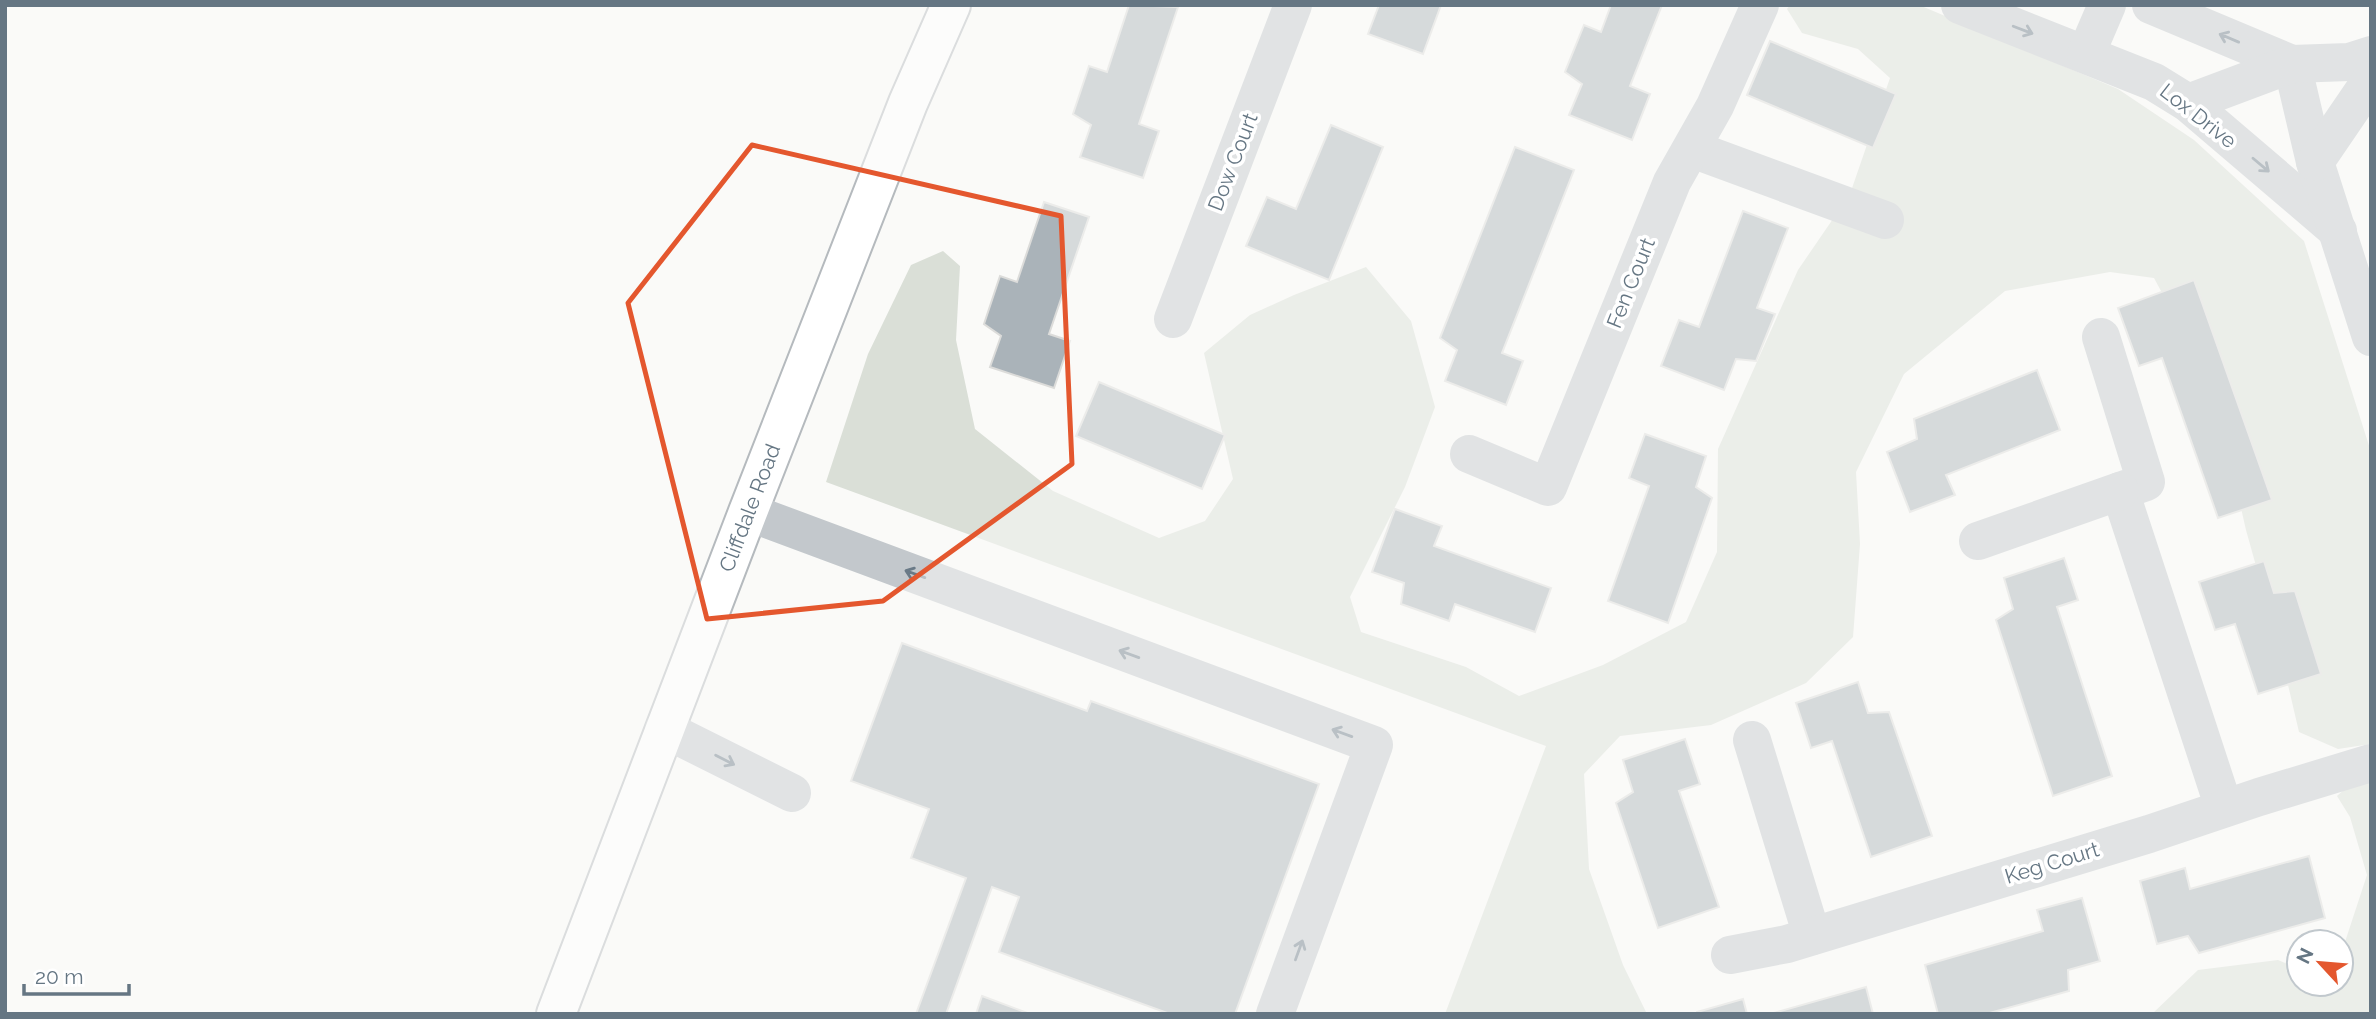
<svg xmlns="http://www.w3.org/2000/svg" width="2376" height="1019" viewBox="0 0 2376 1019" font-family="Raleway,sans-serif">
<rect width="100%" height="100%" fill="#fafaf8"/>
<g fill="#dadfd7">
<polygon points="1790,5 1919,5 2118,89 2194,140 2304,241 2371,452 2371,744 2338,749 2299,732 2282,659 2246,530 2214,389 2154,278 2110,272 2005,291 1904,374 1856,472 1860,544 1853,637 1806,683 1711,725 1620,736 1584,774 1589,869 1623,965 1647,1014 1445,1014 1546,746 826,482 868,354 911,265 943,251 960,266 956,340 975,429 1053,491 1159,538 1205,521 1233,479 1204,353 1250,315 1294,295 1366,267 1411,321 1435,407 1405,487 1350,597 1361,632 1466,667 1519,696 1603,665 1686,622 1717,552 1718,449 1798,270 1850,194 1890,78 1858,49 1802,33 1787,9"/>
<polygon points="2371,776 2371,1014 2152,1014 2198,970 2278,960 2299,969 2299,984 2341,984 2341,947 2344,945 2367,875 2350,817 2337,796 2355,780"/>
</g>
<g fill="#aab3b9" stroke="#dcdcda" stroke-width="2">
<polygon points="1129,5 1178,7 1139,124 1159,131 1143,178 1080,157 1091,125 1073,114 1089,66 1107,72"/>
<polygon points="1379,5 1441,5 1423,54 1368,34"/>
<polygon points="1611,5 1662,5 1630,86 1650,94 1632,140 1569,115 1582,84 1565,72 1584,25 1601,32"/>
<polygon points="1770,41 1896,94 1873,148 1747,95"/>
<polygon points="1331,125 1383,147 1329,280 1246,246 1267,197 1296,209"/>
<polygon points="1515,147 1574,170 1502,353 1523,361 1506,405 1445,381 1457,350 1440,338"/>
<polygon points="1044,202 1089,217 1049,334 1070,341 1054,388 990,367 1001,336 984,324 1000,276 1017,282"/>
<polygon points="1743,211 1788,228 1757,308 1775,314 1756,361 1736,359 1724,390 1661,366 1679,320 1699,327"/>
<polygon points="2194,280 2272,500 2218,518 2162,358 2139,366 2118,308"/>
<polygon points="2037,370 2060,430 1946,475 1955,495 1910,512 1887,452 1917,439 1914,419"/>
<polygon points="1099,382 1225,435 1202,489 1076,436"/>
<polygon points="1645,434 1706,456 1696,487 1712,498 1668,623 1608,601 1649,486 1629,478"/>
<polygon points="1395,509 1442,526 1434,546 1551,588 1535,632 1455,604 1449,621 1401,604 1404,583 1372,572"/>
<polygon points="2064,558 2078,600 2057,607 2112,776 2053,796 1996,620 2013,609 2004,578"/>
<polygon points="2264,561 2274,593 2295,591 2321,674 2258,694 2235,624 2215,630 2199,582"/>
<polygon points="902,643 1087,711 1091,701 1319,784 1235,1014 1170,1014 999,952 1019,897 992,887 946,1014 916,1014 966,878 911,858 929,809 851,781"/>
<polygon points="1858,682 1868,713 1889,712 1932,836 1871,857 1832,741 1811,748 1796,703"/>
<polygon points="1685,739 1700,784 1679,791 1719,907 1658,928 1616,803 1633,792 1623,760"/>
<polygon points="2309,856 2325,918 2199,953 2188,936 2157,944 2140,881 2185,868 2190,889"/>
<polygon points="2082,898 2100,961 2068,970 2069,991 1986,1014 1938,1014 1925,965 2043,931 2037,910"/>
<polygon points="1866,987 1873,1014 1770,1014"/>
<polygon points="982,996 1030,1014 976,1014"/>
<polygon points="1743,999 1747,1014 1697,1014 1697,1012"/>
</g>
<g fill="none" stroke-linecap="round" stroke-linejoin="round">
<g stroke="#b5babe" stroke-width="42">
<polyline id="major" points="556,1014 748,512 908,103 951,5"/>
</g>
<g stroke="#c3c8cc" stroke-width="38">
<polyline points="1960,5 2154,82 2188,103 2338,231"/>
<polyline points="2151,5 2292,64"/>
<polyline points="2086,54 2107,5"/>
<polyline points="2292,64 2315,162 2371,337"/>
<polyline points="2188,103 2292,64 2349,62 2371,55"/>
<polyline points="1692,149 1885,220"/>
<polyline points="2315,162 2371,80"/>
<polyline points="1173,319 1293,5"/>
<polyline points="2101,337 2146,482 2120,491 2224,808"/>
<polyline points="1469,454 1548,487 1672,182 1715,106 1760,5"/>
<polyline points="748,512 1374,745 1275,1014"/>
<polyline points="1978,541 2120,491"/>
<polyline points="664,729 792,793"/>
<polyline points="1752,740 1812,936"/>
<polyline points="1730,955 1787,944 2149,834 2259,797 2371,763"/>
</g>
<use href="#major" stroke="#fff" stroke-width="38"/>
</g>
<defs><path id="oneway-shaft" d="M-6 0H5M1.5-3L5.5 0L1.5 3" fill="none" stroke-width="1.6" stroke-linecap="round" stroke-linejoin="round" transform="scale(1.75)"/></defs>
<g stroke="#6a7a87">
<use href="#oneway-shaft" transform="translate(2023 30) rotate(21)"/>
<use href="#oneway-shaft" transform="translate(2229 38) rotate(-157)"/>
<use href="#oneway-shaft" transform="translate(2261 165) rotate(40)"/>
<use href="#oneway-shaft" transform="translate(915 574) rotate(-160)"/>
<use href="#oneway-shaft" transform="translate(1129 654) rotate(-160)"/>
<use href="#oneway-shaft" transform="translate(1342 733) rotate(-160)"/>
<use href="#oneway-shaft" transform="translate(725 760) rotate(27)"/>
<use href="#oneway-shaft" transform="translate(1299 950) rotate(-70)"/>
</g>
<path d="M0 0H2376V1019H0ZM752,145L1061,216L1072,464L883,601L707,619L628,303Z" fill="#fafaf8" fill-opacity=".55" fill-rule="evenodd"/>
<path fill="none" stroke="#e4572e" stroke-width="5" stroke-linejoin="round" d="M752,145L1061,216L1072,464L883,601L707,619L628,303Z"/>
<g text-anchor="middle" stroke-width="7" stroke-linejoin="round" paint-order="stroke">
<g font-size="21" fill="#657683" stroke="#fff">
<text transform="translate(2198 116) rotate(38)" y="7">Lox Drive</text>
<text transform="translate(1233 162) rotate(-69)" y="7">Dow Court</text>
<text transform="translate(1631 283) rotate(-68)" y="7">Fen Court</text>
<text transform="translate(750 508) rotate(-69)" y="7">Cliffdale Road</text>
<text transform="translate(2052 863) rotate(-17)" y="7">Keg Court</text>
</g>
</g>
<rect width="2376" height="1019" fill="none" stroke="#657683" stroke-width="14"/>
<g transform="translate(2320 963) rotate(296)"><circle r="33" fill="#ffffff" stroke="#c1c8cd" stroke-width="2"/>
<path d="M0-5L12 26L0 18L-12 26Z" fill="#e4572e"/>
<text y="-10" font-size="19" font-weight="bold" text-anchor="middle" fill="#657683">N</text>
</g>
<path d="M24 984v10h105v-10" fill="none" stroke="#657683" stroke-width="3.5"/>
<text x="35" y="984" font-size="21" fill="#657683" stroke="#ffffff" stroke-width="5" paint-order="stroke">20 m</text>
</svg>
